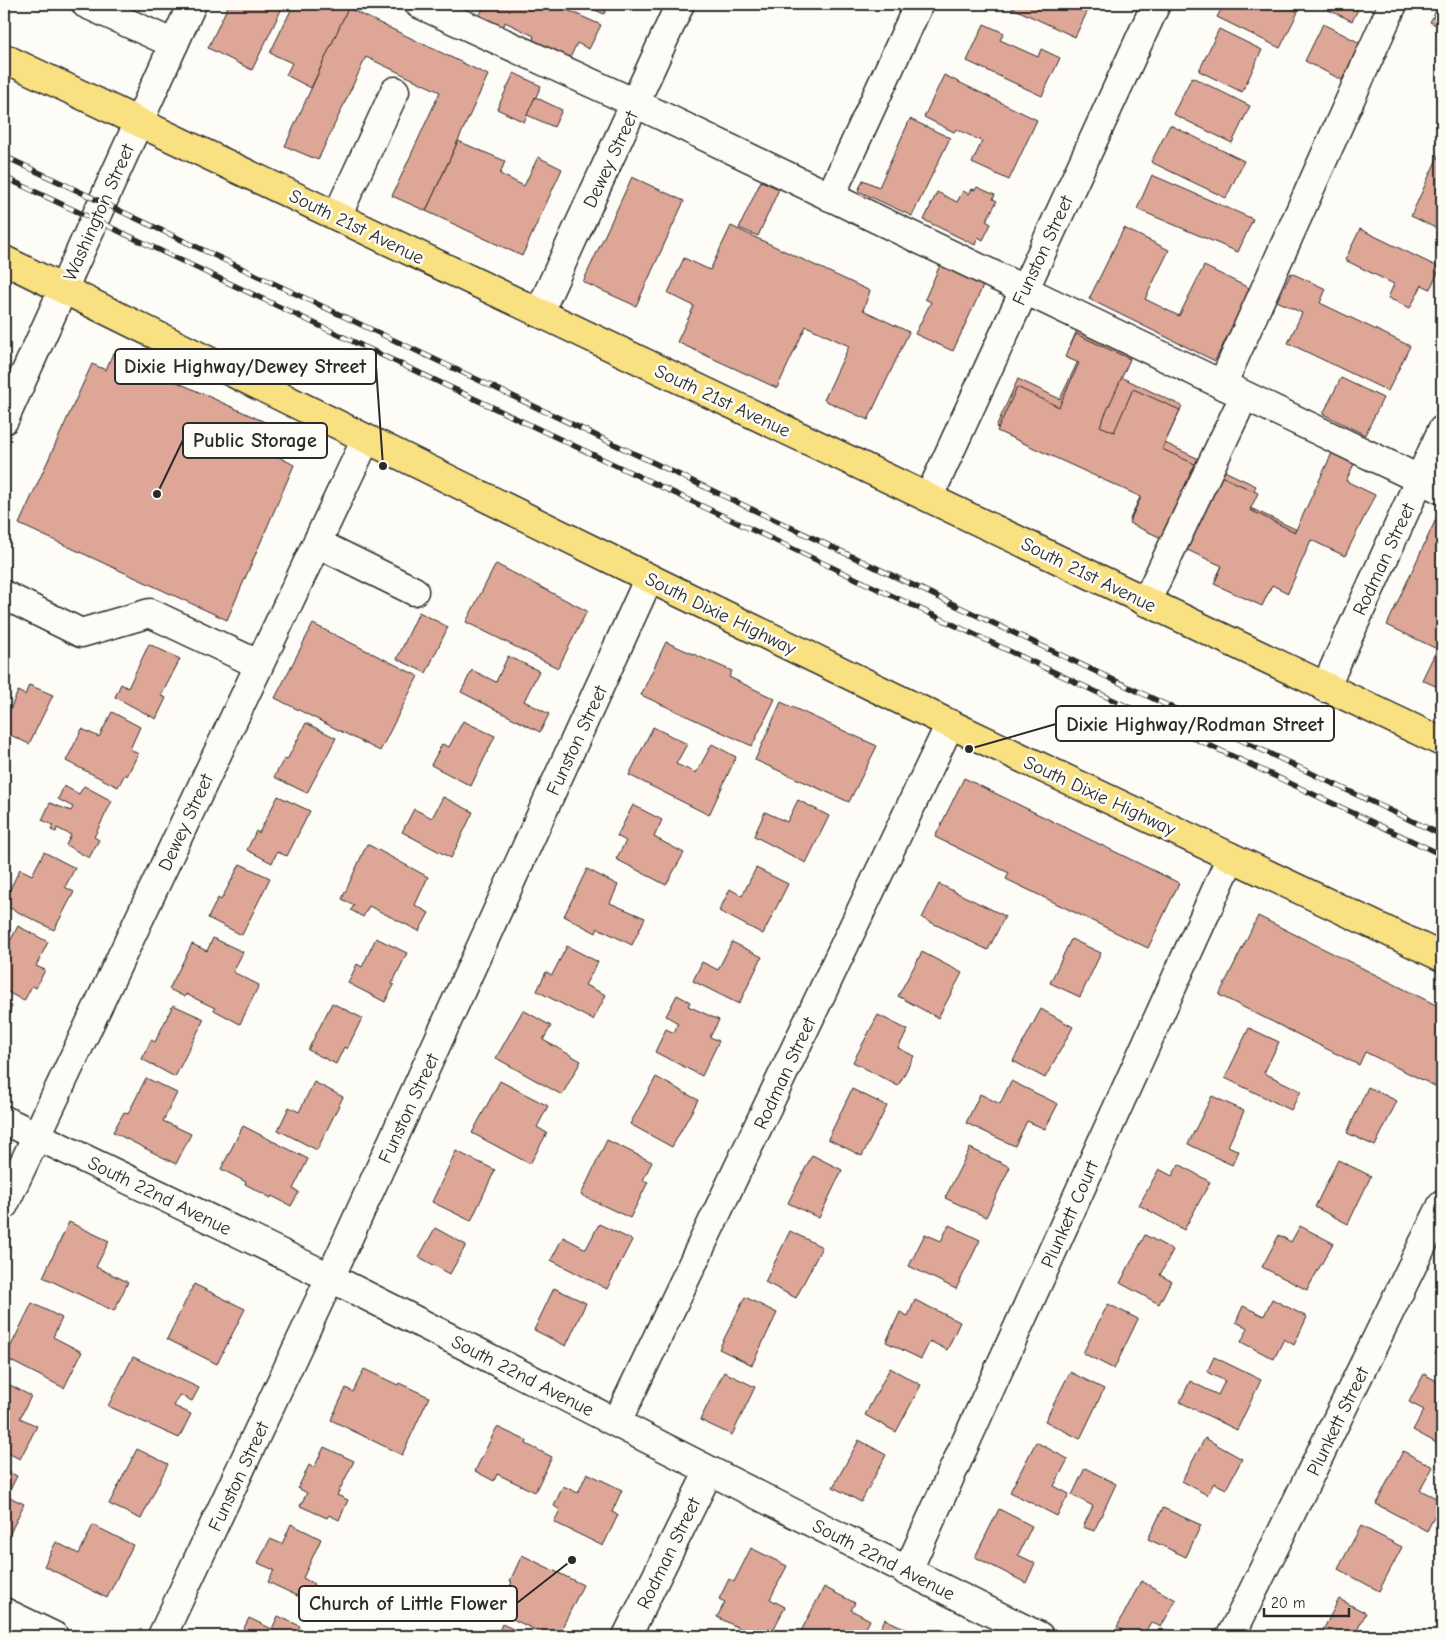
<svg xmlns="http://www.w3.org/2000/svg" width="1446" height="1640" viewBox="0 0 1446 1640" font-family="'Comic Neue',sans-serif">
<rect width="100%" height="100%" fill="#fdfcf7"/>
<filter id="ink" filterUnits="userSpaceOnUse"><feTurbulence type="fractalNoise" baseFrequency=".02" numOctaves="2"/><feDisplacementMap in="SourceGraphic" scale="10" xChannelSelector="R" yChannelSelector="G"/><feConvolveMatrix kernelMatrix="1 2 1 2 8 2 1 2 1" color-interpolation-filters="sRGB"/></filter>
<g filter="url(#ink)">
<g fill="#dda696" stroke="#2b2b2b">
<polygon points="229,4 284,4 252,70 208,48"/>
<polygon points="294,4 351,4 311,88 286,75 292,63 270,53"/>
<polygon points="485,4 554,4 601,25 589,49 577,43 569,60 532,42 534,36 505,22 503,29 479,17"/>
<polygon points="582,4 608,4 604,14"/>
<polygon points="1004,4 1091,4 1075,37"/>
<polygon points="1224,4 1282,4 1298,12 1280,48 1217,17"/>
<polygon points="1316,4 1361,4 1352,21"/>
<polygon points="1440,4 1442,4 1442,28 1430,22"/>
<polygon points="348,8 488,75 426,211 392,196 440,92 366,57 318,160 285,146"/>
<polygon points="984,24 1004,33 1000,40 1038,57 1041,49 1060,58 1042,96 967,61"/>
<polygon points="1323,24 1360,43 1342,80 1305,61"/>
<polygon points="1219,29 1262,50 1242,92 1199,71"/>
<polygon points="514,73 541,86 524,122 497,109"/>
<polygon points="944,75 1037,120 1009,180 972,163 982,141 956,129 954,132 924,117"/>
<polygon points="1192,77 1250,106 1232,143 1173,114"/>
<polygon points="535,97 562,110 554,127 527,115"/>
<polygon points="910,119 950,138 912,216 858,191 863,180 879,187"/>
<polygon points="1170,125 1244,161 1226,198 1151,162"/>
<polygon points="458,141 505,161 500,174 524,186 538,157 562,169 522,256 426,211"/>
<polygon points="1440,152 1442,153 1442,231 1411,216"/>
<polygon points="1152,175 1253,219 1238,252 1137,209"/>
<polygon points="632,177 684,201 636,306 583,282"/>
<polygon points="761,181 779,189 758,236 739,228"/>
<polygon points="977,187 995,195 993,199 997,201 986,221 991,224 983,240 978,237 975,245 924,220 937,192 957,202 963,191 969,194 972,189 975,190"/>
<polygon points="731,226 870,291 863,310 909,332 868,420 824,400 849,346 806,326 777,388 677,342 694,306 668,293 684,258 710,270"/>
<polygon points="1124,228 1169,250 1145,299 1179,316 1204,266 1251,289 1215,361 1089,299"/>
<polygon points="1360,229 1440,268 1430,289 1422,285 1410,308 1388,298 1394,284 1345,260"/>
<polygon points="940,265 983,286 953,351 915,334 931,302 925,299"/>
<polygon points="1291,273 1326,289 1320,303 1410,346 1388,391 1288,343 1302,313 1277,301"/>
<polygon points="1078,328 1132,353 1121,377 1182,406 1165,443 1256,486 1246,506 1308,535 1285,586 1272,579 1262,602 1215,580 1224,562 1130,519 1141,495 996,427 1018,379 1060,399 1079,359 1067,353"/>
<polygon points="1076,334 1130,359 1100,426 1114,432 1133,389 1180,410 1162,449 1258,493 1250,510 1295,532 1333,451 1355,462 1346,481 1375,495 1345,556 1311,540 1288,593 1272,585 1262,606 1214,584 1222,566 1129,523 1141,497 997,431 1017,387 1059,407 1079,363 1065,357"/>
<polygon points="113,353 289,433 277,456 294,465 227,620 19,524 92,364 106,370"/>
<polygon points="1341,378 1383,398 1365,435 1323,414"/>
<polygon points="1442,506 1442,689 1422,680 1437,649 1387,625"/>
<polygon points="496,564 587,611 558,668 466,622"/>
<polygon points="419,612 448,627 426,673 397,659"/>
<polygon points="313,624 418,676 380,751 275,698"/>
<polygon points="666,642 732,671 729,677 775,699 752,746 641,695"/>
<polygon points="149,644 180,659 161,696 166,698 156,719 115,697 121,684 128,688"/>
<polygon points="508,656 539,671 524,701 549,714 540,732 461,692 472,670 496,682"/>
<polygon points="29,685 53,695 29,744 4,732 4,724 18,691 25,695"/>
<polygon points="781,702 877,746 849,802 755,760"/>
<polygon points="112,712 140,727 130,749 138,754 127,776 125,774 118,787 66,761 82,729 99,737"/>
<polygon points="463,721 495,736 471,786 431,765 442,744 449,747"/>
<polygon points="306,723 336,738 307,793 274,777 284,759 287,760"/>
<polygon points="653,727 687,744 676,764 696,773 712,744 736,757 709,815 629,775"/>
<polygon points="964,778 1179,883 1148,948 1006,879 1009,873 935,837"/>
<polygon points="64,786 79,794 84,786 112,801 94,837 99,840 89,858 66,845 71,835 57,828 56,832 51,830 53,825 42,820 50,803 71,811 73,807 58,799"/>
<polygon points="278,796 310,811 287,856 277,852 272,863 247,850 256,831 259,833"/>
<polygon points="443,797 473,812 451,858 402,832 414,809 432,818"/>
<polygon points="798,800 829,816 806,863 754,836 765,812 787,822"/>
<polygon points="633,805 662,820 654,837 684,853 666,885 616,859 626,841 617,836"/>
<polygon points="367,844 428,877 415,905 429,913 419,931 369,906 363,917 351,910 354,905 342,899"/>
<polygon points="44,852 75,868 65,887 74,892 54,930 4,905 4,901 20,869 32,875"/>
<polygon points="240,864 270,878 242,935 208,918 218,898 221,900"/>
<polygon points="756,868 788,884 763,934 719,911 730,889 742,896"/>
<polygon points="587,869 618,885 610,903 645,918 632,945 598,928 596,933 564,916"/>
<polygon points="939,884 1005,916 988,950 922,918"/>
<polygon points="1258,916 1442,1008 1442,1082 1439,1088 1365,1052 1359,1065 1219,995"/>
<polygon points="18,926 48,942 36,966 45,970 36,988 32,986 24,1001 4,990 4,950 5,951"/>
<polygon points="213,938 243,952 233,972 259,985 240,1024 214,1010 215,1008 186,994 185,997 169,989 192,944 207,951"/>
<polygon points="376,938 407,953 392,984 394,985 385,1002 348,983 357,964 362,967"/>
<polygon points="1071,939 1101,953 1080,997 1050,983"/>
<polygon points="732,942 762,957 739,1004 693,981 702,962 718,970"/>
<polygon points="567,946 598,962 585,985 606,995 593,1020 537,991 546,972 552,975"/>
<polygon points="922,952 962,973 938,1018 898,996"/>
<polygon points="677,995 690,1002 688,1006 719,1020 710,1037 719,1041 702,1076 655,1052 666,1029 674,1033 678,1023 666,1016"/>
<polygon points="4,1002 12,1006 4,1025"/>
<polygon points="332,1003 362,1018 347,1049 344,1047 336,1064 308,1050"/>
<polygon points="173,1005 204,1019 175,1077 142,1059 151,1040 155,1042"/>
<polygon points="1041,1009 1073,1027 1045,1078 1013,1061"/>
<polygon points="523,1010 551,1026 543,1040 581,1061 562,1095 496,1058"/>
<polygon points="878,1015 908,1030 898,1048 914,1056 898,1086 853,1062"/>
<polygon points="1249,1028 1279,1042 1264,1073 1301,1091 1291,1110 1225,1078"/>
<polygon points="656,1077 698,1100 672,1147 630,1124"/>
<polygon points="146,1078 177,1093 163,1121 191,1134 176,1164 113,1132 124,1112 128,1114"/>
<polygon points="500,1081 548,1106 537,1127 547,1133 530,1164 472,1133"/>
<polygon points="1011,1081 1058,1104 1045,1129 1027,1121 1015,1146 966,1123 980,1094 1000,1104"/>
<polygon points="314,1082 343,1097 317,1150 278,1130 289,1107 299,1112"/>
<polygon points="1368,1087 1397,1101 1375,1146 1347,1133"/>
<polygon points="852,1089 887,1106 862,1156 828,1139"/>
<polygon points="1212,1096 1244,1111 1228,1146 1239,1151 1232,1165 1188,1144"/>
<polygon points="243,1126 308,1159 293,1189 299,1192 291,1206 272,1196 271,1198 245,1184 246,1182 221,1169"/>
<polygon points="607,1140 652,1162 643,1180 648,1182 630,1218 581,1195"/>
<polygon points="970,1148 1010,1167 986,1217 945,1198"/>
<polygon points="456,1151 495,1170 471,1221 432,1202"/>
<polygon points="812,1155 842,1170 819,1218 788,1203"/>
<polygon points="1338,1160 1371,1176 1348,1224 1315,1207"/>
<polygon points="1179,1164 1210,1182 1184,1230 1139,1205 1159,1169 1172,1176"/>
<polygon points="69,1222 109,1241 96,1267 128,1282 114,1311 43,1277"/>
<polygon points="599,1224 632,1240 607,1289 551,1260 563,1237 586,1249"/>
<polygon points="949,1225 980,1240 956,1289 909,1266 925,1234 941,1241"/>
<polygon points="1300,1226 1333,1243 1307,1290 1262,1267 1279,1235 1291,1242"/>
<polygon points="435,1228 466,1245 450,1274 419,1257"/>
<polygon points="790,1231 822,1247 796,1298 765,1282"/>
<polygon points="1145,1235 1173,1250 1160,1275 1171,1281 1159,1304 1120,1283"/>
<polygon points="194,1284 245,1309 217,1364 167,1339"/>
<polygon points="554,1288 586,1303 566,1346 534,1330"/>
<polygon points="745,1297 777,1313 752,1365 719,1349"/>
<polygon points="1272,1299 1307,1317 1294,1345 1284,1339 1274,1359 1241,1342 1248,1328 1236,1322 1243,1306 1264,1316"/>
<polygon points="915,1300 960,1322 947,1350 930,1341 921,1359 886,1342 900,1312 908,1316"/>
<polygon points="32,1303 62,1318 53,1337 82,1352 64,1388 5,1358"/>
<polygon points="1108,1304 1138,1319 1114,1369 1083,1353"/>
<polygon points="1442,1341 1442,1358 1435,1354"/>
<polygon points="133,1357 199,1388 192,1401 180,1395 174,1406 191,1414 179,1438 108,1406"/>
<polygon points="1214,1357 1261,1380 1237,1430 1180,1402 1190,1381 1218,1395 1225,1381 1207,1372"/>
<polygon points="890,1368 921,1385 896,1432 865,1415"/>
<polygon points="364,1369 398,1385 399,1383 429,1397 402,1455 331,1420 346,1388 353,1392"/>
<polygon points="724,1372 755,1387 732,1435 700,1420"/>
<polygon points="1070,1372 1104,1389 1080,1439 1045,1421"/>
<polygon points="1424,1374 1442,1384 1442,1446 1413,1430 1424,1410 1409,1402"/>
<polygon points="4,1382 31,1396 20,1418 37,1426 20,1459 4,1451"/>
<polygon points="497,1427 527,1441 526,1444 552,1457 535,1492 497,1474 494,1481 475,1471"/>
<polygon points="1205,1438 1242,1459 1226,1489 1214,1483 1207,1495 1182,1481"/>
<polygon points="859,1440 886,1455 861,1502 833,1487"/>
<polygon points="1036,1442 1068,1459 1054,1486 1069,1494 1057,1516 1010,1492"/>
<polygon points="324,1447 354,1461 337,1495 348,1500 339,1520 329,1515 327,1518 300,1506 307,1493 298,1488 309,1465 314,1468"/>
<polygon points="137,1449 168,1464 141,1519 109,1504"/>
<polygon points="1403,1451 1433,1467 1420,1490 1442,1501 1427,1531 1376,1504"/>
<polygon points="1085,1468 1116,1484 1094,1531 1083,1527 1093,1506 1072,1495"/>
<polygon points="4,1470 17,1476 7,1496 24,1504 6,1542 4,1541"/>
<polygon points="587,1473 622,1490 612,1512 618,1515 603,1546 554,1522 560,1510 554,1506 563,1486 578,1493"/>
<polygon points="1163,1508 1201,1525 1186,1557 1148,1539"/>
<polygon points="999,1509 1032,1526 1018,1555 1035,1563 1026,1583 975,1557"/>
<polygon points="291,1524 321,1539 303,1578 314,1584 306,1600 268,1582 274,1570 258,1563 270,1539 282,1544"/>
<polygon points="93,1525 133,1545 107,1598 44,1566 56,1542 79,1554"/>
<polygon points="1361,1526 1402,1547 1379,1591 1338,1569"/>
<polygon points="751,1548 787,1566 770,1599 785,1607 770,1636 755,1636 717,1617 725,1602 719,1599 729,1579 734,1582"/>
<polygon points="522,1555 583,1585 558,1636 548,1636 498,1612 512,1582 510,1581"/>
<polygon points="1141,1581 1176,1600 1161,1627 1151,1622 1143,1636 1134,1636 1117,1627"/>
<polygon points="824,1587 855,1603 851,1610 870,1620 862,1636 805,1636 800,1633"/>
<polygon points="1339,1599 1366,1613 1354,1636 1320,1636"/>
<polygon points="278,1616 300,1626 295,1636 240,1636 249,1618 272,1629"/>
<polygon points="885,1619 921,1636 877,1636"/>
<polygon points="502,1624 528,1636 497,1636"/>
</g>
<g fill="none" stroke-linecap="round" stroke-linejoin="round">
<g stroke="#2b2b2b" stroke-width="31">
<g id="minor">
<polyline points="86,4 174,44"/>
<polyline points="419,4 635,103 1442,490"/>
<polyline points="830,197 919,4"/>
<polyline points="337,216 395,91"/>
<polyline points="539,313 680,4"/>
<polyline points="1222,385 1393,4"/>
<polyline points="4,420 192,4"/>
<polyline points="929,497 1156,4"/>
<polyline points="317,543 414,591"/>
<polyline points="4,595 81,633 150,613 258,664"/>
<polyline points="1146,602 1237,411"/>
<polyline points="1325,688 1442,430"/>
<path d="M4,1120C114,1173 224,1225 333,1279C569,1397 802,1520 1039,1636"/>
<polyline points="4,1205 366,439"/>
<polyline points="617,1422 950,724"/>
<polyline points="907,1572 1231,857"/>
<polyline points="4,1612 54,1636"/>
<polyline points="162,1636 330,1278 649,578"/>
<polyline points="627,1636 709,1471"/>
<polyline points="1231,1636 1442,1205"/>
</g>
</g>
<g stroke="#2b2b2b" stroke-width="31">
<g id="major">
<polyline points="4,58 1442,742"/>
<polyline points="4,260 649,578 950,724 1442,957"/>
</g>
</g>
<use href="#minor" stroke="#fdfcf7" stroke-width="28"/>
<use href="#major" stroke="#f9e181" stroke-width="28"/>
<g stroke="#2b2b2b" stroke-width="5.5">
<g id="rail">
<polyline points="4,156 1442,835"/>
<polyline points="4,177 1442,855"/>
</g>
</g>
<use href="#rail" stroke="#fdfcf7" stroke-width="4" stroke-dasharray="11" stroke-linecap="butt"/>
</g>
</g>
<g text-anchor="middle" stroke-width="5" stroke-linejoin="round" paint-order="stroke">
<g font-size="19" fill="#2b2b2b" stroke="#fdfcf7">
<text transform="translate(610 159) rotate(-65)" y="7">Dewey Street</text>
<text transform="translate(98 212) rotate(-66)" y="7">Washington Street</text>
<text transform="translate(357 226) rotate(26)" y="7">South 21st Avenue</text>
<text transform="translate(1042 250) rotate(-65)" y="7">Funston Street</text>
<text transform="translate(723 400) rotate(25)" y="7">South 21st Avenue</text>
<text transform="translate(1383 559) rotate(-65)" y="7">Rodman Street</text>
<text transform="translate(1089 574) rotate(26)" y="7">South 21st Avenue</text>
<text transform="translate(721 613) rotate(26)" y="7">South Dixie Highway</text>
<text transform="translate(576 740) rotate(-65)" y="7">Funston Street</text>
<text transform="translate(1100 795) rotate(25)" y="7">South Dixie Highway</text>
<text transform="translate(185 822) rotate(-65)" y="7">Dewey Street</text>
<text transform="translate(784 1073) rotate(-65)" y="7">Rodman Street</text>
<text transform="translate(408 1108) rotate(-65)" y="7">Funston Street</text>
<text transform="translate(160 1195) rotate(26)" y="7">South 22nd Avenue</text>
<text transform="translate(1069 1214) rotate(-66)" y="7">Plunkett Court</text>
<text transform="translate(523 1375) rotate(27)" y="7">South 22nd Avenue</text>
<text transform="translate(1337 1421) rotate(-64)" y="7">Plunkett Street</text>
<text transform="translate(238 1476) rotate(-65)" y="7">Funston Street</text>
<text transform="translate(668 1553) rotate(-64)" y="7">Rodman Street</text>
<text transform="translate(884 1559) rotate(27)" y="7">South 22nd Avenue</text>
</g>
</g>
<path fill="none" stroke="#2b2b2b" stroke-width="2" d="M383 466L376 366M157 494L183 440M969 749L1056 724M572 1560L517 1603"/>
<g fill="#2b2b2b" stroke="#fdfcf7" stroke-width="2">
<circle cx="383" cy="466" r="5"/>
<circle cx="157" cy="494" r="5"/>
<circle cx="969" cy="749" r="5"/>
<circle cx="572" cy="1560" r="5"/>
</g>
<g fill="#fdfcf7" stroke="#2b2b2b" stroke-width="2">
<rect x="115" y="349" width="261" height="35" rx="5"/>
<rect x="183" y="423" width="144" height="35" rx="5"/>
<rect x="1056" y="706" width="278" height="35" rx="5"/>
<rect x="299" y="1586" width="218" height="35" rx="5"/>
</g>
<g font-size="20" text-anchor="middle" font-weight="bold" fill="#2b2b2b">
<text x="245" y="373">Dixie Highway/Dewey Street</text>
<text x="255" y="447">Public Storage</text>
<text x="1195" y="731">Dixie Highway/Rodman Street</text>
<text x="408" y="1610">Church of Little Flower</text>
</g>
<rect width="1446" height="1640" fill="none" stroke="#fdfcf7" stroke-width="20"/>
<rect x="10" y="10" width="1426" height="1620" fill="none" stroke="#2b2b2b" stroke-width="2" filter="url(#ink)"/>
<path d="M1264 1608v8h85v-8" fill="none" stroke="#2b2b2b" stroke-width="2.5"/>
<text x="1271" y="1608" font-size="15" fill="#2b2b2b" stroke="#fdfcf7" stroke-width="4" paint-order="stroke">20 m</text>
</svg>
